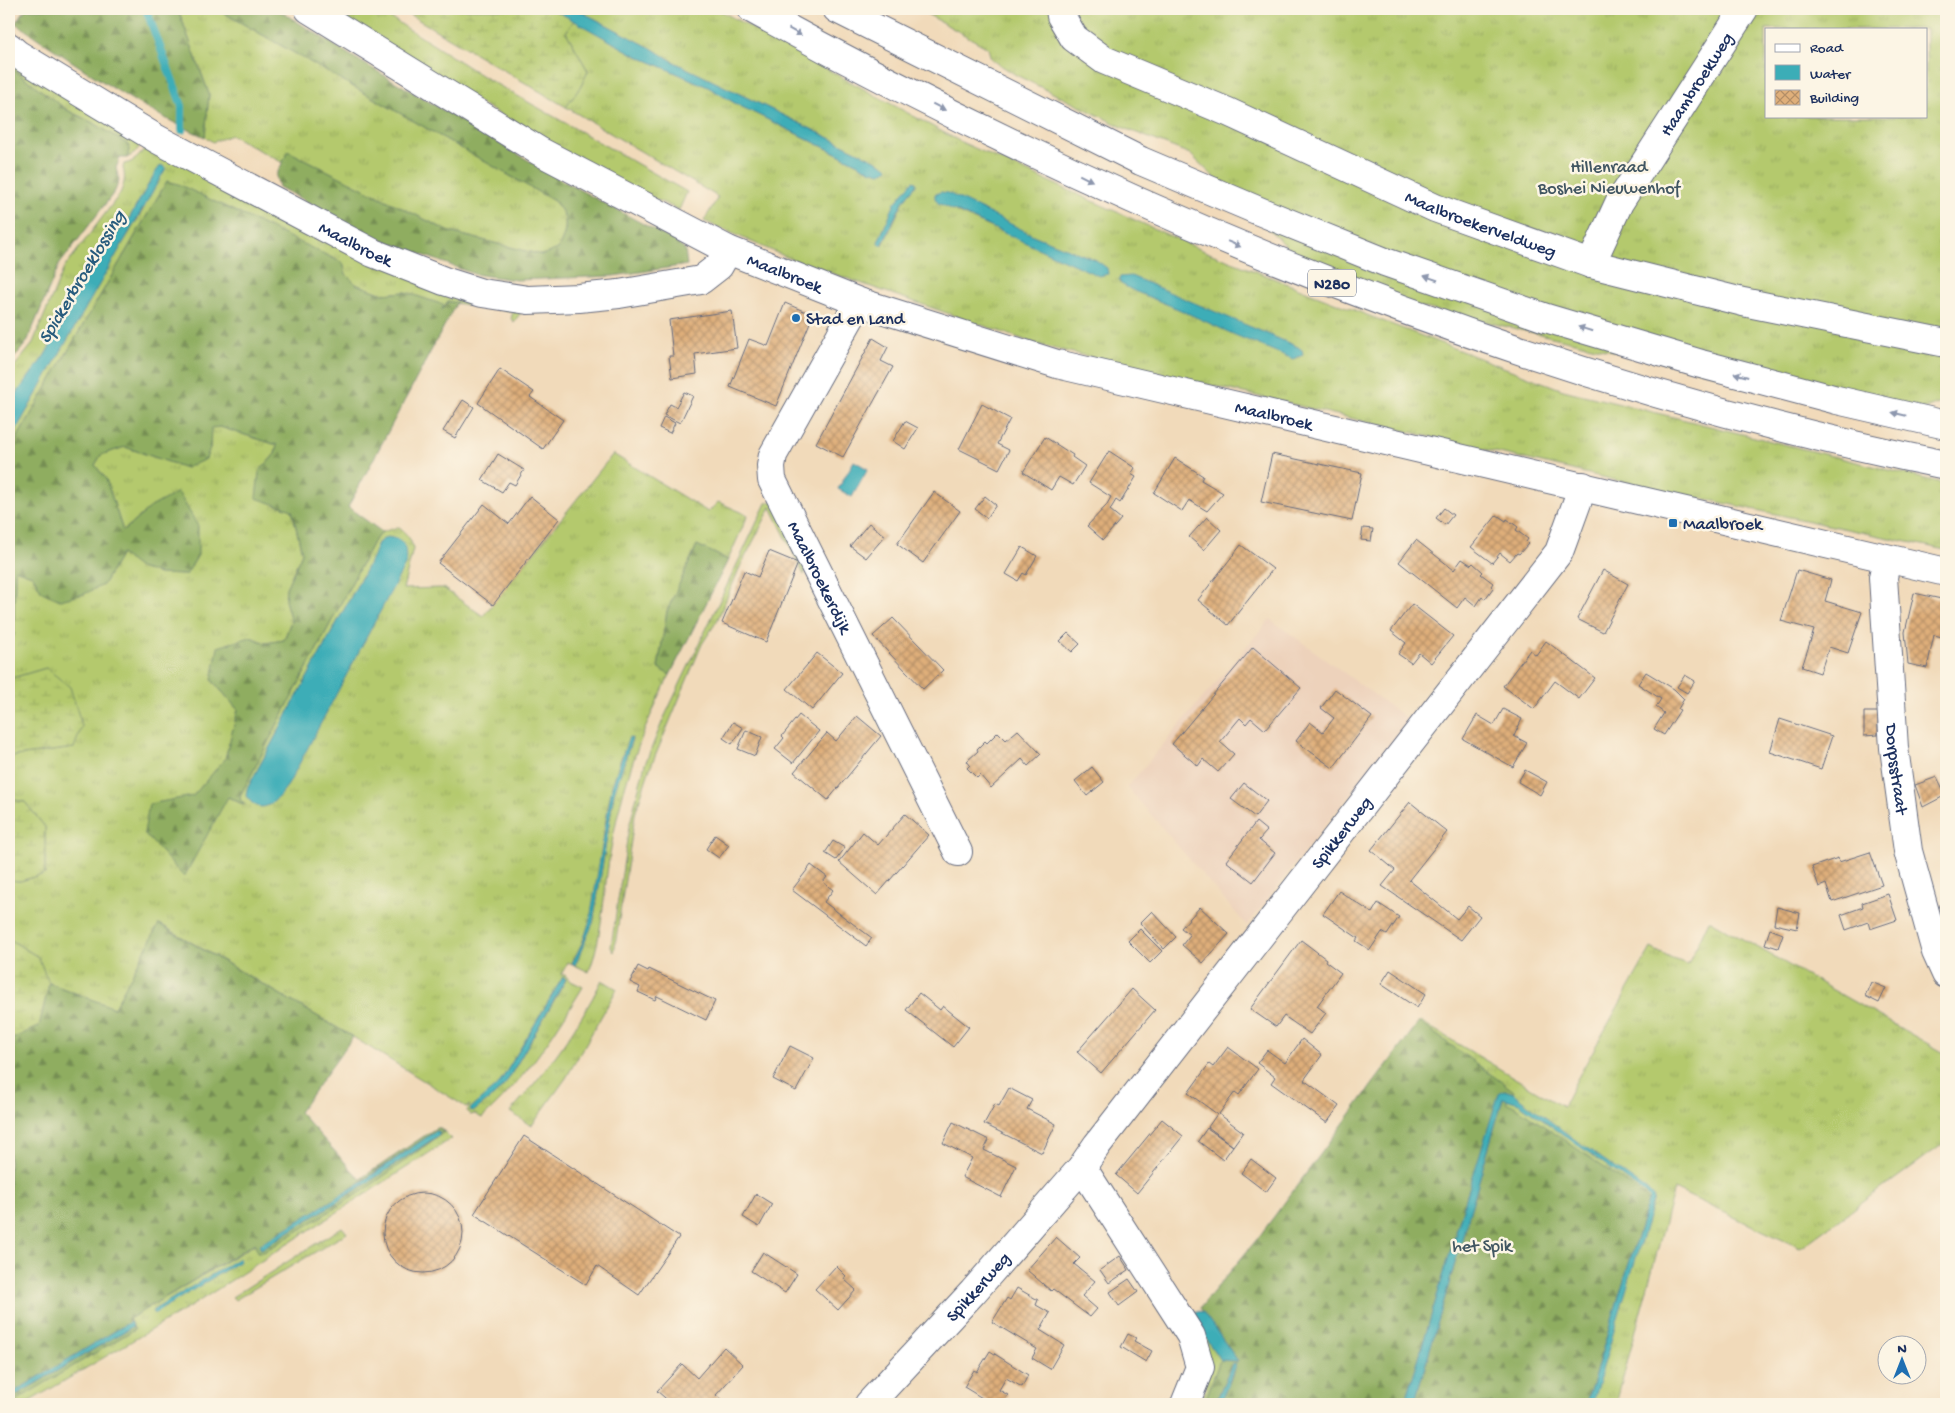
<svg xmlns="http://www.w3.org/2000/svg" width="1955" height="1413" viewBox="0 0 1955 1413" font-family="'Gochi Hand',sans-serif">
<defs>
<pattern id="grass-tufts" width="24" height="20" patternUnits="userSpaceOnUse" patternTransform="scale(1.25)"><rect width="24" height="20" fill="#b4c96d"/><path d="M3 7l-1-3M5 7V3M7 7l1-3M15 17l-1-3M17 17v-4M19 17l1-3" fill="none" stroke="#9aad61"/></pattern>
<pattern id="forest-firs" width="22" height="20" patternUnits="userSpaceOnUse" patternTransform="scale(1.25)"><rect width="22" height="20" fill="#8fad60"/><path d="M5 1l3.5 6h-7zM16 11l3.5 6h-7z" fill="#748d52"/></pattern>
<pattern id="wetland-marsh" width="20" height="14" patternUnits="userSpaceOnUse" patternTransform="scale(1.25)"><rect width="20" height="14" fill="#b4c96d"/><path d="M1 5h8M5 5V1M11 12h8M15 12V8" fill="none" stroke="#9aad61"/></pattern>
<pattern id="building-cross-hatch" width="8" height="8" patternUnits="userSpaceOnUse" patternTransform="scale(1.25)"><rect width="8" height="8" fill="#dfaf7a"/><path d="M0 0l8 8M0 8l8-8" fill="none" stroke="#b48f67"/></pattern>
</defs>
<rect width="100%" height="100%" fill="#fcf5e5"/>
<filter id="ink" filterUnits="userSpaceOnUse"><feTurbulence type="fractalNoise" baseFrequency=".02" numOctaves="2"/><feDisplacementMap in="SourceGraphic" scale="10" xChannelSelector="R" yChannelSelector="G"/><feConvolveMatrix kernelMatrix="1 2 1 2 8 2 1 2 1" color-interpolation-filters="sRGB"/></filter>
<filter id="wash" filterUnits="userSpaceOnUse"><feTurbulence type="fractalNoise" baseFrequency=".0096" numOctaves="4" result="noise"/><feDisplacementMap in="SourceGraphic" scale="20" xChannelSelector="R" yChannelSelector="G"/><feGaussianBlur stdDeviation="1.12" result="paint"/><feColorMatrix in="noise" values="0 0 0 0 0 0 0 0 0 0 0 0 0 0 0 0 0 1.4 0 .05"/><feComposite in="paint" operator="in"/></filter>
<g filter="url(#wash)">
<rect width="100%" height="100%" fill="#f1daba"/>
<polygon fill="#edd2bb" points="1270,619 1413,723 1329,820 1247,926 1127,787"/>
<g fill="url(#grass-tufts)" stroke="#687c66" fill-rule="evenodd">
<path d="M178,9H217L554,201C570,218 567,230 558,250L542,255L450,232L289,152L283,163L231,135L213,142L205,137L209,94Z"/>
<polygon points="331,9 377,9 484,77 687,192 679,210 626,186 441,81"/>
<path d="M576,9H717L961,142L1204,251L1367,315L1563,390L1946,484V550L1619,481L1039,345L791,259L704,221L718,197L566,107L581,86L588,71L566,32L574,20L635,55L708,87L738,105L870,170L883,164L676,63L651,48ZM913,182L916,185L904,200L883,245L895,203ZM956,212L1035,236L1096,260L1002,232ZM1134,290L1253,328L1298,347L1176,308Z"/>
<path d="M918,9H1946V401L1904,417L1328,286L1190,154L1122,127L1016,75L991,59L988,48ZM1766,29H1926V116H1766Z"/>
<polygon points="9,54 144,140 135,153 127,158 130,146 97,125 67,110 9,66"/>
<path d="M150,142L524,308L514,322L511,319L513,311L447,302L441,314L443,305L405,292L383,294L356,284L346,274L343,263L167,181L9,452V442L106,271L143,210L155,173L126,224L97,255L72,295L60,329L45,355L9,404V373L32,345L64,268L120,194C124,184 126,178 123,168L124,164C137,162 142,152 150,142Z"/>
<path d="M210,427H220L277,445L275,454L259,472L292,510L302,553L286,588L285,600L291,621L284,640L266,643L250,637L212,680L238,710L225,759L193,796L228,797L244,805L240,799L241,794L373,542L382,532L398,527C407,534 411,538 413,549L403,589L443,588L483,616L613,454L708,512L718,502L748,515L728,560L697,545L667,611L658,668L670,675C641,731 622,786 611,848C603,890 604,932 589,972L568,962L561,975H565L569,980L583,987C554,1034 524,1081 482,1118L475,1114L470,1115L467,1111L470,1105L466,1107L353,1037L160,924L114,1008L49,983L38,957L9,939V880L20,881L45,874V827L25,802L9,799V757L74,748L46,668L9,679V642L14,635L15,569L32,575L42,592L103,585L121,554L159,574L186,575L198,555L151,507L123,531L106,479L95,465L101,455L125,447L186,468L210,448ZM378,543L288,784L247,789L373,556ZM630,738L632,739L614,793L593,923L574,964L572,963C579,949 586,936 590,921C605,860 601,794 630,738ZM563,977L566,980L506,1083L495,1095L473,1111H470L499,1084Z"/>
<polygon points="777,500 808,563 804,575 771,507 739,569 717,621 702,644 649,771 635,814 614,952 611,947 629,827 645,764 663,720 766,503"/>
<polygon points="1709,920 1946,1054 1946,1142 1800,1248 1674,1189 1616,1404 1218,1404 1420,1021 1563,1107 1576,1081 1651,948 1672,959 1688,964"/>
<path d="M602,980L617,989L566,1078L533,1124L530,1125L510,1112C546,1072 578,1028 602,980Z"/>
<polygon points="443,1130 451,1139 193,1305 25,1404 9,1404 135,1329 129,1319 444,1132"/>
<polygon points="342,1227 347,1233 235,1300 232,1297"/>
<polygon points="1193,1319 1220,1360 1204,1404 1201,1404 1206,1388"/>
</g>
<g fill="url(#forest-firs)" stroke="#556e5f" fill-rule="evenodd">
<path d="M26,9H178L209,94L205,137C137,108 76,64 15,23Z"/>
<path d="M217,9H277L353,57L565,182L673,240L685,250L687,265L613,276L516,280L474,274L367,234L279,187L276,176L288,151L450,232L542,255L558,249C567,230 570,218 554,201Z"/>
<polygon points="9,66 67,110 97,125 130,146 127,158 120,158 116,168 119,180 115,191 59,265 27,342 9,364"/>
<polygon points="167,181 178,184 343,263 346,274 356,284 383,294 405,292 444,305 442,310 447,302 457,302 348,507 382,532 373,542 241,794 240,799 245,805 228,797 184,877 144,833 149,804 193,796 225,759 238,710 212,680 218,647 250,637 266,643 284,640 291,621 285,600 286,588 302,553 292,510 256,498 259,472 275,454 277,445 220,427 211,428 210,448 206,459 186,468 125,447 101,455 95,465 106,479 123,531 151,507 178,492 198,526 198,555 186,575 159,574 139,568 121,554 103,585 84,594 60,600 42,592 32,575 15,569 14,635 9,642 9,452"/>
<polygon points="697,545 728,560 670,675 658,668 667,611"/>
<path d="M159,924L353,1037L299,1112L360,1179L436,1128H441L443,1133L366,1189L264,1252H257L255,1243L129,1319L130,1322L9,1395V1038L12,1039L39,1026L49,983L114,1008ZM436,1131L439,1132V1135L364,1185L261,1249Z"/>
<polygon points="1419,1022 1514,1091 1513,1093 1504,1090 1468,1192 1405,1404 1220,1404 1233,1373 1232,1364 1215,1404 1204,1404 1220,1360 1238,1361 1200,1308 1258,1238"/>
<polygon points="1503,1098 1508,1099 1506,1102 1518,1108 1644,1195 1648,1202 1586,1404 1414,1404"/>
<polygon points="133,1326 135,1329 12,1403 9,1403 9,1399"/>
</g>
<g fill="url(#wetland-marsh)" stroke="#687c66">
<polygon points="400,9 552,9 574,20 566,32 588,71 581,86 566,107"/>
<polygon points="46,668 70,687 82,726 74,748 9,757 9,679"/>
<polygon points="9,799 25,802 45,827 45,874 20,881 9,880"/>
<polygon points="9,939 38,957 49,983 39,1026 12,1039 9,1038"/>
</g>
<g fill="#3cadb7" stroke="#2c6e8a">
<polygon points="553,9 576,9 651,48 676,63 883,164 888,168 886,171 880,173 870,170 832,151 738,105 708,87 635,55"/>
<polygon points="161,165 166,168 9,442 9,404 45,355 60,329 76,285 97,255 126,224 155,173"/>
<polygon points="913,181 916,182 916,185 904,200 894,219 882,245 879,245 878,242 895,203"/>
<polygon points="941,192 948,193 1035,236 1096,260 1107,268 1108,274 1099,276 938,203 935,198 935,194"/>
<polygon points="1131,276 1298,347 1302,350 1303,355 1293,359 1235,335 1176,308 1134,291 1121,284 1119,280 1120,277"/>
<polygon points="854,461 868,469 852,497 838,489"/>
<path d="M386,537C407,539 405,545 406,563L288,785C277,799 263,820 246,796L247,789L373,556L378,543Z"/>
<polygon points="629,737 632,738 614,793 593,923 575,965 572,963 583,942 590,920 612,786"/>
<polygon points="563,977 566,979 506,1083 495,1095 473,1112 470,1111 471,1108 499,1084"/>
<polygon points="1504,1090 1513,1093 1574,1139 1647,1190 1654,1198 1592,1404 1586,1404 1649,1198 1645,1193 1519,1103 1503,1098 1414,1404 1405,1404 1468,1192 1499,1093"/>
<polygon points="436,1131 439,1132 439,1135 364,1185 261,1249 259,1245 362,1182"/>
<polygon points="239,1258 240,1261 154,1314 152,1311"/>
<polygon points="1197,1311 1203,1312 1238,1361 1220,1360 1193,1319 1194,1313"/>
<polygon points="130,1322 133,1326 9,1399 9,1395"/>
<polygon points="1236,1363 1220,1404 1215,1404 1232,1364"/>
</g>
<g fill="none" stroke-linecap="round" stroke-linejoin="round">
<polyline stroke="#3cadb7" stroke-width="8" points="146,9 182,106 182,130"/>
</g>
<g id="blocks">
<g fill="url(#building-cross-hatch)">
<polygon points="785,303 813,315 776,406 730,387 749,339 768,346"/>
<polygon points="732,311 737,348 695,354 697,374 672,378 669,356 673,356 669,320"/>
<polygon points="873,338 888,347 881,361 893,367 843,457 816,443"/>
<polygon points="500,369 534,392 530,397 563,420 543,449 478,403"/>
<polygon points="684,392 693,396 680,423 664,415 670,404 676,407"/>
<polygon points="463,400 474,407 455,438 443,431"/>
<polygon points="982,404 1010,419 997,444 1009,450 999,469 959,449"/>
<polygon points="664,417 675,423 670,433 659,428"/>
<polygon points="905,421 918,428 905,449 893,441"/>
<polygon points="1045,437 1073,455 1072,457 1085,466 1073,485 1059,477 1051,490 1023,472"/>
<polygon points="1109,451 1135,468 1131,474 1136,477 1120,503 1116,500 1110,510 1121,519 1103,540 1087,526 1106,506 1111,497 1089,483"/>
<polygon points="498,454 524,470 515,485 509,482 502,492 482,480"/>
<polygon points="1272,454 1362,473 1352,521 1261,502"/>
<polygon points="1175,458 1203,476 1201,480 1223,493 1207,511 1189,500 1182,511 1154,493"/>
<polygon points="934,492 960,511 923,563 897,544"/>
<polygon points="530,496 559,519 493,605 438,563 484,504 509,524"/>
<polygon points="985,496 996,505 987,518 975,509"/>
<polygon points="1444,508 1453,515 1445,525 1436,518"/>
<polygon points="1497,515 1506,521 1507,519 1518,527 1516,530 1528,539 1526,542 1528,544 1519,554 1517,553 1510,561 1500,553 1492,563 1471,547"/>
<polygon points="1207,517 1221,530 1204,550 1189,537"/>
<polygon points="869,523 885,536 866,558 850,546"/>
<polygon points="1363,528 1373,529 1371,541 1361,540"/>
<polygon points="1416,540 1454,570 1462,559 1471,565 1473,563 1483,572 1481,574 1493,583 1491,586 1493,588 1485,599 1482,597 1476,606 1465,597 1457,608 1399,562"/>
<polygon points="1241,545 1273,569 1228,625 1198,600"/>
<polygon points="1022,547 1037,556 1026,575 1023,573 1018,581 1006,574"/>
<polygon points="769,551 798,563 766,642 722,623 744,571 758,577"/>
<polygon points="1603,570 1628,584 1603,632 1577,619"/>
<polygon points="1797,570 1831,580 1825,601 1862,612 1848,653 1829,647 1820,673 1802,667 1814,630 1781,621"/>
<polygon points="1914,593 1946,600 1946,638 1934,635 1927,668 1908,664 1905,632"/>
<polygon points="1412,604 1453,636 1431,663 1419,653 1411,663 1398,654 1406,643 1391,631"/>
<polygon points="893,618 943,670 923,689 873,636"/>
<polygon points="1068,633 1080,644 1072,652 1060,641"/>
<polygon points="1546,641 1595,678 1579,699 1555,681 1534,709 1503,686 1530,650 1536,655"/>
<polygon points="1253,647 1301,688 1265,730 1251,718 1246,724 1240,718 1220,742 1234,754 1218,772 1203,759 1198,766 1172,744"/>
<polygon points="817,653 842,673 812,710 787,689"/>
<polygon points="1646,672 1674,689 1684,699 1678,709 1680,710 1664,735 1654,729 1664,713 1656,707 1661,699 1638,684"/>
<polygon points="1685,675 1695,681 1687,693 1677,687"/>
<polygon points="1335,689 1372,717 1333,768 1296,741 1310,722 1323,732 1334,718 1321,708"/>
<polygon points="1503,709 1522,719 1514,736 1527,743 1513,767 1463,739 1477,715 1494,725"/>
<polygon points="1864,712 1878,712 1878,735 1864,736"/>
<polygon points="799,715 819,731 793,763 775,749 784,738 782,736"/>
<polygon points="857,716 881,736 828,800 794,772 827,733 836,741"/>
<polygon points="1780,719 1832,736 1821,769 1770,752"/>
<polygon points="733,722 743,728 732,744 723,738"/>
<polygon points="746,730 762,737 755,756 738,749"/>
<polygon points="1018,730 1041,754 1028,766 1022,759 991,788 980,775 977,778 967,768 970,765 967,761 978,751 977,749 985,741 987,743 998,732 1006,740"/>
<polygon points="1092,767 1104,782 1087,796 1075,781"/>
<polygon points="1525,770 1547,782 1540,795 1518,782"/>
<polygon points="1937,777 1946,795 1923,807 1915,785"/>
<polygon points="1244,783 1267,801 1255,817 1231,799"/>
<polygon points="1410,802 1447,832 1409,880 1457,919 1468,906 1480,916 1461,940 1382,886 1395,870 1371,850"/>
<polygon points="905,814 929,835 877,895 839,862 863,832 878,845"/>
<polygon points="1256,822 1267,831 1259,840 1275,853 1253,882 1226,861"/>
<polygon points="715,835 729,845 719,858 706,849"/>
<polygon points="833,841 845,848 836,860 825,853"/>
<polygon points="1870,852 1882,885 1832,902 1826,884 1819,887 1812,867 1838,858 1839,862"/>
<polygon points="811,865 827,877 823,882 833,890 824,902 872,938 866,946 792,890"/>
<polygon points="1339,891 1372,913 1378,903 1399,917 1387,935 1382,932 1370,950 1356,941 1358,938 1323,914"/>
<polygon points="1888,894 1897,920 1870,929 1868,922 1846,930 1841,915 1863,907 1862,903"/>
<polygon points="1200,907 1229,934 1203,963 1182,945 1190,935 1181,928"/>
<polygon points="1777,907 1800,913 1797,929 1774,924"/>
<polygon points="1152,911 1176,937 1164,949 1140,923"/>
<polygon points="1140,929 1162,951 1150,963 1128,941"/>
<polygon points="1770,929 1783,934 1778,948 1765,944"/>
<polygon points="1301,940 1326,959 1325,961 1341,973 1317,1006 1326,1013 1310,1034 1284,1016 1276,1027 1250,1009"/>
<polygon points="638,966 648,971 649,969 715,1001 706,1020 657,996 655,1000 638,992 640,987 630,982"/>
<polygon points="1390,970 1426,994 1417,1008 1381,984"/>
<polygon points="1871,982 1886,988 1879,1003 1865,996"/>
<polygon points="1132,989 1155,1010 1101,1073 1077,1052"/>
<polygon points="919,993 940,1010 943,1006 969,1027 953,1047 906,1010"/>
<polygon points="1302,1039 1322,1055 1304,1080 1339,1106 1327,1123 1271,1083 1275,1077 1257,1063 1267,1050 1285,1063"/>
<polygon points="790,1046 814,1058 796,1091 773,1079"/>
<polygon points="1228,1047 1258,1069 1239,1095 1235,1092 1219,1114 1243,1132 1233,1146 1208,1127 1217,1114 1188,1093 1209,1064 1213,1067"/>
<polygon points="1009,1088 1032,1100 1027,1109 1056,1124 1042,1153 984,1124 995,1104 999,1106"/>
<polygon points="1162,1119 1183,1136 1137,1193 1116,1175"/>
<polygon points="953,1122 989,1140 984,1150 1016,1166 1001,1197 962,1177 972,1158 943,1143"/>
<polygon points="1207,1128 1233,1146 1223,1160 1198,1141"/>
<polygon points="524,1136 679,1237 639,1295 597,1266 586,1285 474,1214"/>
<polygon points="1251,1159 1276,1178 1266,1192 1241,1173"/>
<circle cx="423" cy="1233" r="40"/>
<polygon points="756,1194 772,1204 759,1227 743,1217"/>
<polygon points="1056,1237 1080,1258 1074,1264 1095,1281 1082,1296 1097,1309 1090,1317 1053,1289 1051,1291 1027,1270"/>
<polygon points="763,1252 797,1274 785,1293 751,1271"/>
<polygon points="1120,1256 1129,1270 1109,1283 1100,1270"/>
<polygon points="836,1266 846,1276 844,1279 856,1290 838,1310 815,1289"/>
<polygon points="1129,1279 1138,1292 1119,1306 1110,1292"/>
<polygon points="1017,1288 1038,1300 1036,1305 1050,1313 1040,1330 1064,1345 1050,1369 1032,1358 1037,1349 992,1322 1007,1298 1010,1300"/>
<polygon points="1128,1334 1136,1338 1134,1341 1152,1351 1146,1362 1121,1347"/>
<polygon points="724,1347 743,1365 716,1395 726,1404 672,1404 657,1391 682,1364 697,1378"/>
<polygon points="990,1351 1028,1375 1022,1387 1006,1378 999,1390 1008,1395 1002,1404 992,1404 964,1387 974,1370 977,1372"/>
</g>
</g>
</g>
<g filter="url(#ink)">
<use href="#blocks" fill-opacity="0" stroke="#666b7e" stroke-width="1"/>
<g fill="none" stroke-linecap="round" stroke-linejoin="round">
<g stroke="#666b7e" stroke-width="30">
<g id="minor">
<path id="s1" d="M1060,9L1061,16L1074,38L1104,60L1228,112L1435,208L1591,264L1743,302L1946,343"/>
<path id="s2" d="M9,47L17,54L157,139L373,253L444,281L482,293L528,300L579,298L619,294L701,280L719,266L728,250"/>
<path id="s3" d="M1591,264L1619,203L1744,9"/>
<path id="s4" d="M859,302L773,455L771,466L772,480L958,852"/>
<path id="s5" d="M1887,559L1883,577L1894,748L1908,851L1936,952L1946,974"/>
<polyline points="1082,1167 1191,1336 1200,1367 1185,1404"/>
<path id="s6" d="M869,1404L973,1292L1082,1167L1097,1145L1559,552L1583,486"/>
</g>
</g>
<g stroke="#666b7e" stroke-width="30">
<g id="tertiary">
<path id="s7" d="M309,9L539,151L728,250L859,302L1057,364L1946,572"/>
</g>
</g>
<g stroke="#666b7e" stroke-width="30">
<g id="trunk">
<path d="M752,9C1126,215 1526,380 1946,465"/>
<polyline points="837,9 1141,161 1259,211 1385,262 1546,318 1701,364 1837,400 1946,425"/>
</g>
</g>
<use href="#minor" stroke="#fff" stroke-width="28"/>
<use href="#tertiary" stroke="#fff" stroke-width="28"/>
<use href="#trunk" stroke="#fff" stroke-width="28"/>
</g>
<defs><path id="oneway-solid" d="M-6-.8H1V-3.2L6.5 0L1 3.2V.8H-6Z" transform="scale(1.25)"/></defs>
<g fill="#8d97ae">
<use href="#oneway-solid" transform="translate(795 32) rotate(29)"/>
<use href="#oneway-solid" transform="translate(939 107) rotate(27)"/>
<use href="#oneway-solid" transform="translate(1086 178) rotate(26)"/>
<use href="#oneway-solid" transform="translate(1234 244) rotate(23)"/>
<use href="#oneway-solid" transform="translate(1431 278) rotate(-161)"/>
<use href="#oneway-solid" transform="translate(1585 329) rotate(-163)"/>
<use href="#oneway-solid" transform="translate(1741 375) rotate(-165)"/>
<use href="#oneway-solid" transform="translate(1899 414) rotate(-167)"/>
</g>
</g>
<g fill="#1f6fb2" stroke="#fcf5e5" stroke-width="2">
<circle cx="796" cy="318" r="5"/>
<rect x="1668" y="518" width="10" height="10" rx="2.5"/>
</g>
<g text-anchor="middle" stroke-width="5" stroke-linejoin="round" paint-order="stroke">
<rect fill="#fcf5e5" stroke="#5e6a86" stroke-width="1" x="1308" y="269.5" width="48" height="27" rx="4"/>
<g font-size="16" font-weight="bold" fill="#1b2f5e">
<text x="1332" y="289">N280</text>
</g>
<g font-size="18" fill="#1b2f5e" stroke="#fcf5e5">
<text dy="6" stroke="none"><textPath href="#s3" startOffset="209">Haambroekweg</textPath></text>
<text dy="6" stroke="none"><textPath href="#s1" startOffset="481">Maalbroekerveldweg</textPath></text>
<text dy="6" stroke="none"><textPath href="#s2" startOffset="399">Maalbroek</textPath></text>
<text dy="6" stroke="none"><textPath href="#s7" startOffset="545">Maalbroek</textPath></text>
<text dy="6" stroke="none"><textPath href="#s7" startOffset="1055">Maalbroek</textPath></text>
<text dy="6" stroke="none"><textPath href="#s4" startOffset="309">Maalbroekerdijk</textPath></text>
<text dy="6" stroke="none"><textPath href="#s5" startOffset="211">Dorpsstraat</textPath></text>
<text dy="6" stroke="none"><textPath href="#s6" startOffset="742">Spikkerweg</textPath></text>
<text dy="6" stroke="none"><textPath href="#s6" startOffset="160">Spikkerweg</textPath></text>
</g>
<g font-size="18" fill="#415662" stroke="#fcf5e5">
<text x="1609" y="172">Hillenraad<tspan x="1609" dy="21">Boshei Nieuwenhof</tspan></text>
<text x="1482" y="1251">het Spik</text>
</g>
<g font-size="18" fill="#1b2f5e" stroke="#fcf5e5" text-anchor="start">
<text x="806" y="324">Stad en Land</text>
<text x="1683" y="529">Maalbroek</text>
</g>
<g font-size="19" font-style="italic" fill="#275b7d" stroke="#fcf5e5">
<text transform="translate(80 276) rotate(-59)" y="7">Spickerbroeklossing</text>
</g>
</g>
<rect width="1955" height="1413" fill="none" stroke="#fcf5e5" stroke-width="30"/>
<rect x="1765" y="28" width="162" height="90" fill="#fcf5e5" stroke="#a2a6af"/>
<rect x="1775" y="44" width="25" height="8" fill="#ffffff" stroke="#a2a6af"/>
<text x="1810" y="52" font-size="15" fill="#1b2f5e">Road</text>
<rect x="1775" y="65" width="25" height="15" fill="#3cadb7" stroke="#a2a6af"/>
<text x="1810" y="78" font-size="15" fill="#1b2f5e">Water</text>
<rect x="1775" y="90" width="25" height="15" fill="url(#building-cross-hatch)" stroke="#a2a6af"/>
<text x="1810" y="102" font-size="15" fill="#1b2f5e">Building</text>
<g transform="translate(1902 1360)"><circle r="24" fill="#fcf5e5" stroke="#a2a6af"/>
<path d="M0-4L9 19L0 12L-9 19Z" fill="#1f6fb2"/>
<text y="-8" font-size="14" font-weight="bold" text-anchor="middle" fill="#1b2f5e">N</text>
</g>
</svg>
